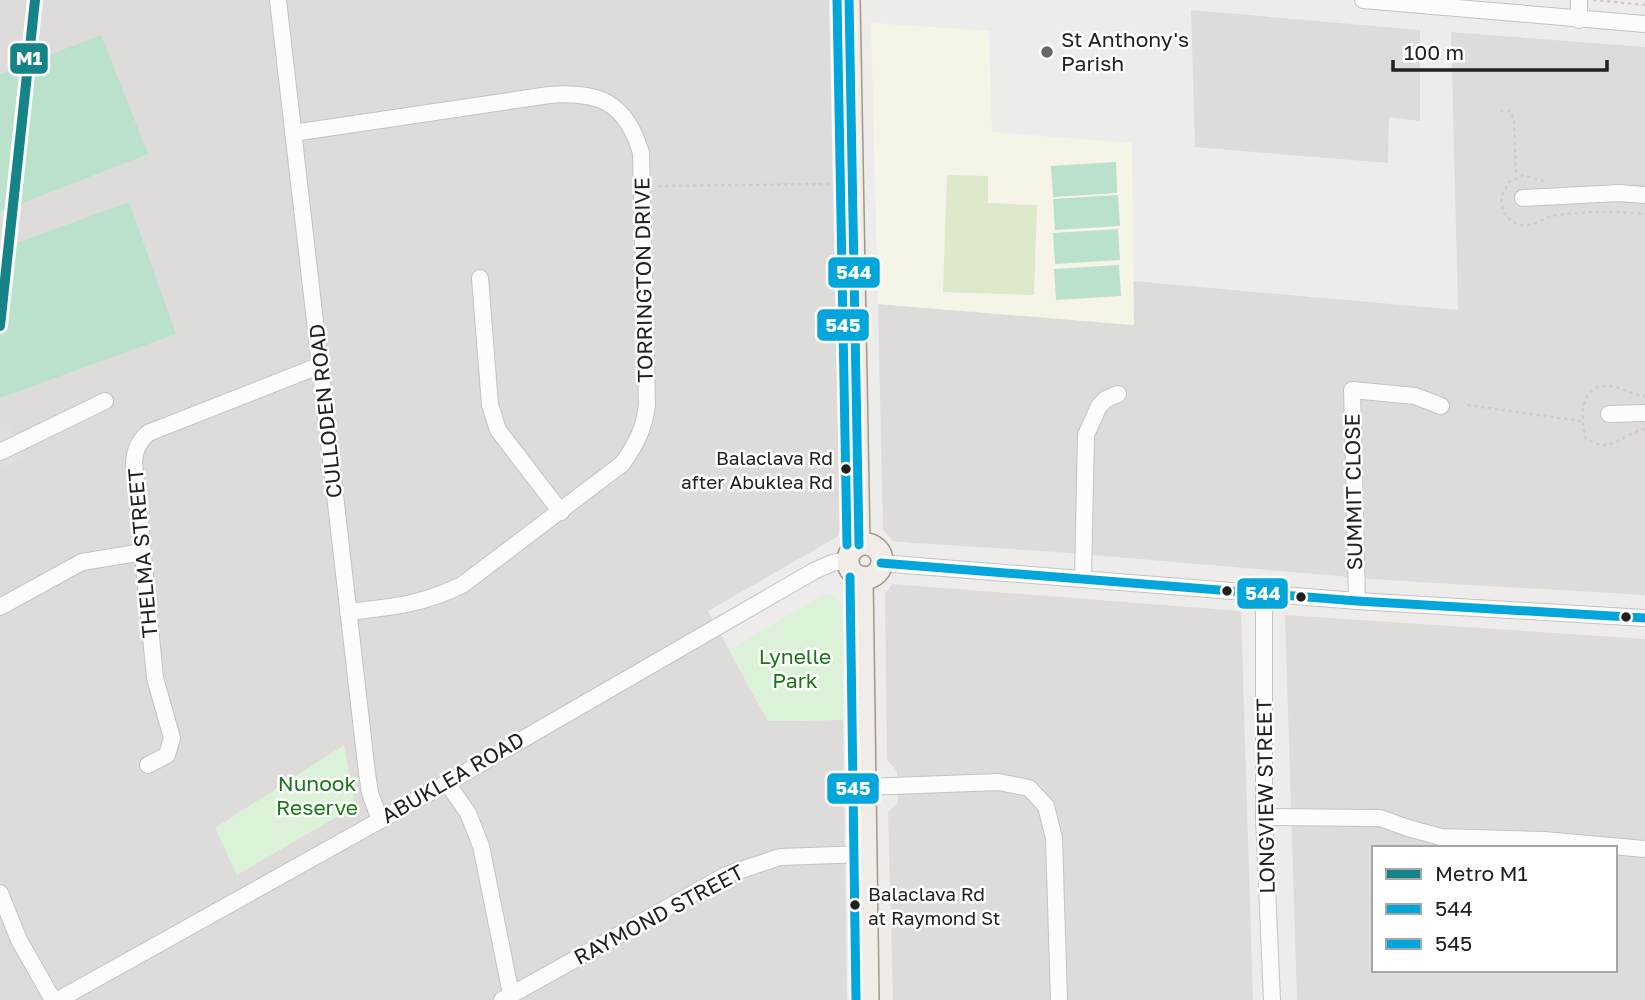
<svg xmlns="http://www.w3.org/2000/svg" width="1645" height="1000" viewBox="0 0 1645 1000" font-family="'Golos Text',sans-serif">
<rect width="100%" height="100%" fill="#eeecea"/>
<g fill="#dedcdb" fill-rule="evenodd">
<polygon points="0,0 829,0 840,529 837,537 708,611 768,721 843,720 847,1000 0,1000"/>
<polygon points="1191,10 1420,30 1420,121 1389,117 1388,163 1195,147"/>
<polygon points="1451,32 1645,47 1645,595 1385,580 1057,552 914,543 893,541 883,530 878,304 1133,325 1133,281 1458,310"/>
<polygon points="892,584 1241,611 1253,1000 893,1000 888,812 898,803 897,771 887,760 885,594"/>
<path d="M1285,615L1645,639V1000H1297ZM1374,848H1615V970H1374Z"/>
</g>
<polygon fill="#f6f4e7" points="871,23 989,31 992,132 1132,143 1134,325 878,304"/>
<polygon fill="#dee9cc" points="947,175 988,176 988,203 1037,205 1034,295 943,292"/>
<g fill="#dbf2d8">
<polygon points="825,594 836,596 842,606 843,720 768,721 729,650"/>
<polygon points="344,745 355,806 237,875 215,828"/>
</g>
<g fill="#b9e1cc">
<polygon points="101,35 148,154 0,212 0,74"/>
<polygon points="1116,162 1117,193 1053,197 1051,166"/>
<polygon points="1118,195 1120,226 1055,230 1053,199"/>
<polygon points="129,202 176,334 0,398 0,249"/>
<polygon points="1118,229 1120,260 1055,264 1053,233"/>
<polygon points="1119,265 1121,296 1056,300 1054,269"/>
</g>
<polygon fill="#dfdedd" points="7,423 24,457 0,469 0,426"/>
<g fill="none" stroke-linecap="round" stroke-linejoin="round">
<g stroke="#c4c3c2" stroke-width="18">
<g id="minor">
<polyline points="278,0 367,773 370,793 380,820"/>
<polyline points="1363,0 1645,24"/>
<polyline points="1579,20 1579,0"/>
<path d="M293,133L549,95C599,91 626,102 641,153L647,405C644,429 636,445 622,464L462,585C421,605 392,607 348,612"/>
<polyline points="1523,198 1619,193 1645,195"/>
<polyline points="480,278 490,405 498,430 561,512"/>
<polyline points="1609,414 1645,413"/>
<polyline points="0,452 105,401"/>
<polyline points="881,563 1357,601 1645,618"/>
<polyline points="1083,579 1086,435 1099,406 1106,399 1118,394"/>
<polyline points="1264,593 1264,817 1272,1000"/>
<polyline points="1357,601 1352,390 1415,396 1441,406"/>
<polyline points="0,607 82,562 143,552"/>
<path d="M148,765L167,755L172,738L155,678L134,463C135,450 138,442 148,433L321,365"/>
<polyline points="447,783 468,813 481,846 511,994"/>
<polyline points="865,787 999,782 1029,788 1046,806 1054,838 1059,1000"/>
<polyline points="1264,817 1380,818 1408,828 1441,837 1544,840 1645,849"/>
<polyline points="0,893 19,940 53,1000"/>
<polyline points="58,1000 447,783 814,571 832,563 848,560"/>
<polyline points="502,1000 726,875 780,857 866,854"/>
</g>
</g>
<g stroke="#a39788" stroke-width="24">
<g id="major">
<polyline points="849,0 859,545"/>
<circle cx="865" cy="561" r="17"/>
<polyline points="862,577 868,1000"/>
</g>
</g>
<g stroke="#d7c9c9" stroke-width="2.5" stroke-dasharray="3.5 3.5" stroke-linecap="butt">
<polyline points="1593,0 1645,5"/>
<polyline points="1500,111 1511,111 1514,121 1516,176"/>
<path d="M1544,181L1523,175L1509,182L1501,197C1502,211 1506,221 1521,225C1535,227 1545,216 1558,215C1587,211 1616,211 1645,214"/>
<polyline points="658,186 836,184"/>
<polyline points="1467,405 1581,421"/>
<path d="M1645,429C1622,433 1613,455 1586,439C1580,420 1579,385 1607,386C1621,386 1631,395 1645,396"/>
</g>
<use href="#minor" stroke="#fcfcfc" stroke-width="16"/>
<use href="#major" stroke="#f1ece7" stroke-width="21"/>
<g stroke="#fff" stroke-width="14">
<g id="bus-1">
<polyline points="849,0 859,545"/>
<polyline points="881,563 1357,601 1645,618"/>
</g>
</g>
<g stroke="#fff" stroke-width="14">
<g id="bus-2">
<polyline points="837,0 847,545"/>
<polyline points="850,577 856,1000"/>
</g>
</g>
<use href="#bus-1" stroke="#03a6da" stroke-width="9"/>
<use href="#bus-2" stroke="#03a6da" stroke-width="9"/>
<g stroke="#fff" stroke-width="16">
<polyline id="metro-1" points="0,326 35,0"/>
</g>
<use href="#metro-1" stroke="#168388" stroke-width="10"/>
</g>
<circle fill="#696867" stroke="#fff" stroke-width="2.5" cx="1047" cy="52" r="7"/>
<g fill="#212121" stroke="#fff" stroke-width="2.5">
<circle cx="846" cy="469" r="6"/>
<circle cx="1227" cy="591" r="6"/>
<circle cx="1301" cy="597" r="6"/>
<circle cx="1626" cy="617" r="6"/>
<circle cx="855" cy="905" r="6"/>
</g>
<g text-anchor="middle" stroke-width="5" stroke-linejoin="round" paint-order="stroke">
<g font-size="19" fill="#212121" stroke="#fff" text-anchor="end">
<text x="833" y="465">Balaclava Rd<tspan x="833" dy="24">after Abuklea Rd</tspan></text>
<text x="868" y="901" text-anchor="start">Balaclava Rd<tspan x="868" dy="24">at Raymond St</tspan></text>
</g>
<g font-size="21" fill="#212121" stroke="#fff" text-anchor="start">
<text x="1061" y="47">St Anthony's<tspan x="1061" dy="24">Parish</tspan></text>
</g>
<g font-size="21" fill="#212121" stroke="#fff">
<text transform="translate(644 280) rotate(-91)" y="7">TORRINGTON DRIVE</text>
<text transform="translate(326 411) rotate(-96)" y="7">CULLODEN ROAD</text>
<text transform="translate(1354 492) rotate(-91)" y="7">SUMMIT CLOSE</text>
<text transform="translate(143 553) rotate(-95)" y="7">THELMA STREET</text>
<text transform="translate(453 778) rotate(-30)" y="7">ABUKLEA ROAD</text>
<text transform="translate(1266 796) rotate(-91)" y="7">LONGVIEW STREET</text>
<text transform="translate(659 915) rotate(-28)" y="7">RAYMOND STREET</text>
</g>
<g font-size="21" fill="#177815" stroke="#fff">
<text x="795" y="664">Lynelle<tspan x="795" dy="24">Park</tspan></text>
<text x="317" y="791">Nunook<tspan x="317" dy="24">Reserve</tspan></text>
</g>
</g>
<g stroke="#fff" stroke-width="2.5">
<rect x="9" y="42" width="40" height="33" rx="7" fill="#168388"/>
<rect x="827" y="256" width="54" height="33" rx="7" fill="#03a6da"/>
<rect x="816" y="308" width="54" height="34" rx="7" fill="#03a6da"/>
<rect x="1236" y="577" width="53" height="33" rx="7" fill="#03a6da"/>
<rect x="826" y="772" width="54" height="33" rx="7" fill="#03a6da"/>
</g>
<g font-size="19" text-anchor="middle" font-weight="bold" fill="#fff">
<text x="29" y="65">M1</text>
<text x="854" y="279">544</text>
<text x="843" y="332">545</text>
<text x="1263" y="600">544</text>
<text x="853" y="795">545</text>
</g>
<rect x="1372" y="846" width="245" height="126" fill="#ffffff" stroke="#a6a6a6" stroke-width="2"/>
<rect x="1386" y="869" width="35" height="10" fill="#168388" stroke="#a6a6a6" stroke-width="2"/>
<text x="1435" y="881" font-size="21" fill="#212121">Metro M1</text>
<rect x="1386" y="904" width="35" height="10" fill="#03a6da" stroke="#a6a6a6" stroke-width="2"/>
<text x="1435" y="916" font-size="21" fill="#212121">544</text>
<rect x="1386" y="939" width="35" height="10" fill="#03a6da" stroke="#a6a6a6" stroke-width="2"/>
<text x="1435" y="951" font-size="21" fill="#212121">545</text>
<path d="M1393 60v10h214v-10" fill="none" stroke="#212121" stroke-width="3.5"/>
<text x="1404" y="60" font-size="21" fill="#212121" stroke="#ffffff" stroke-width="5" paint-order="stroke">100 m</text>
</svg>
